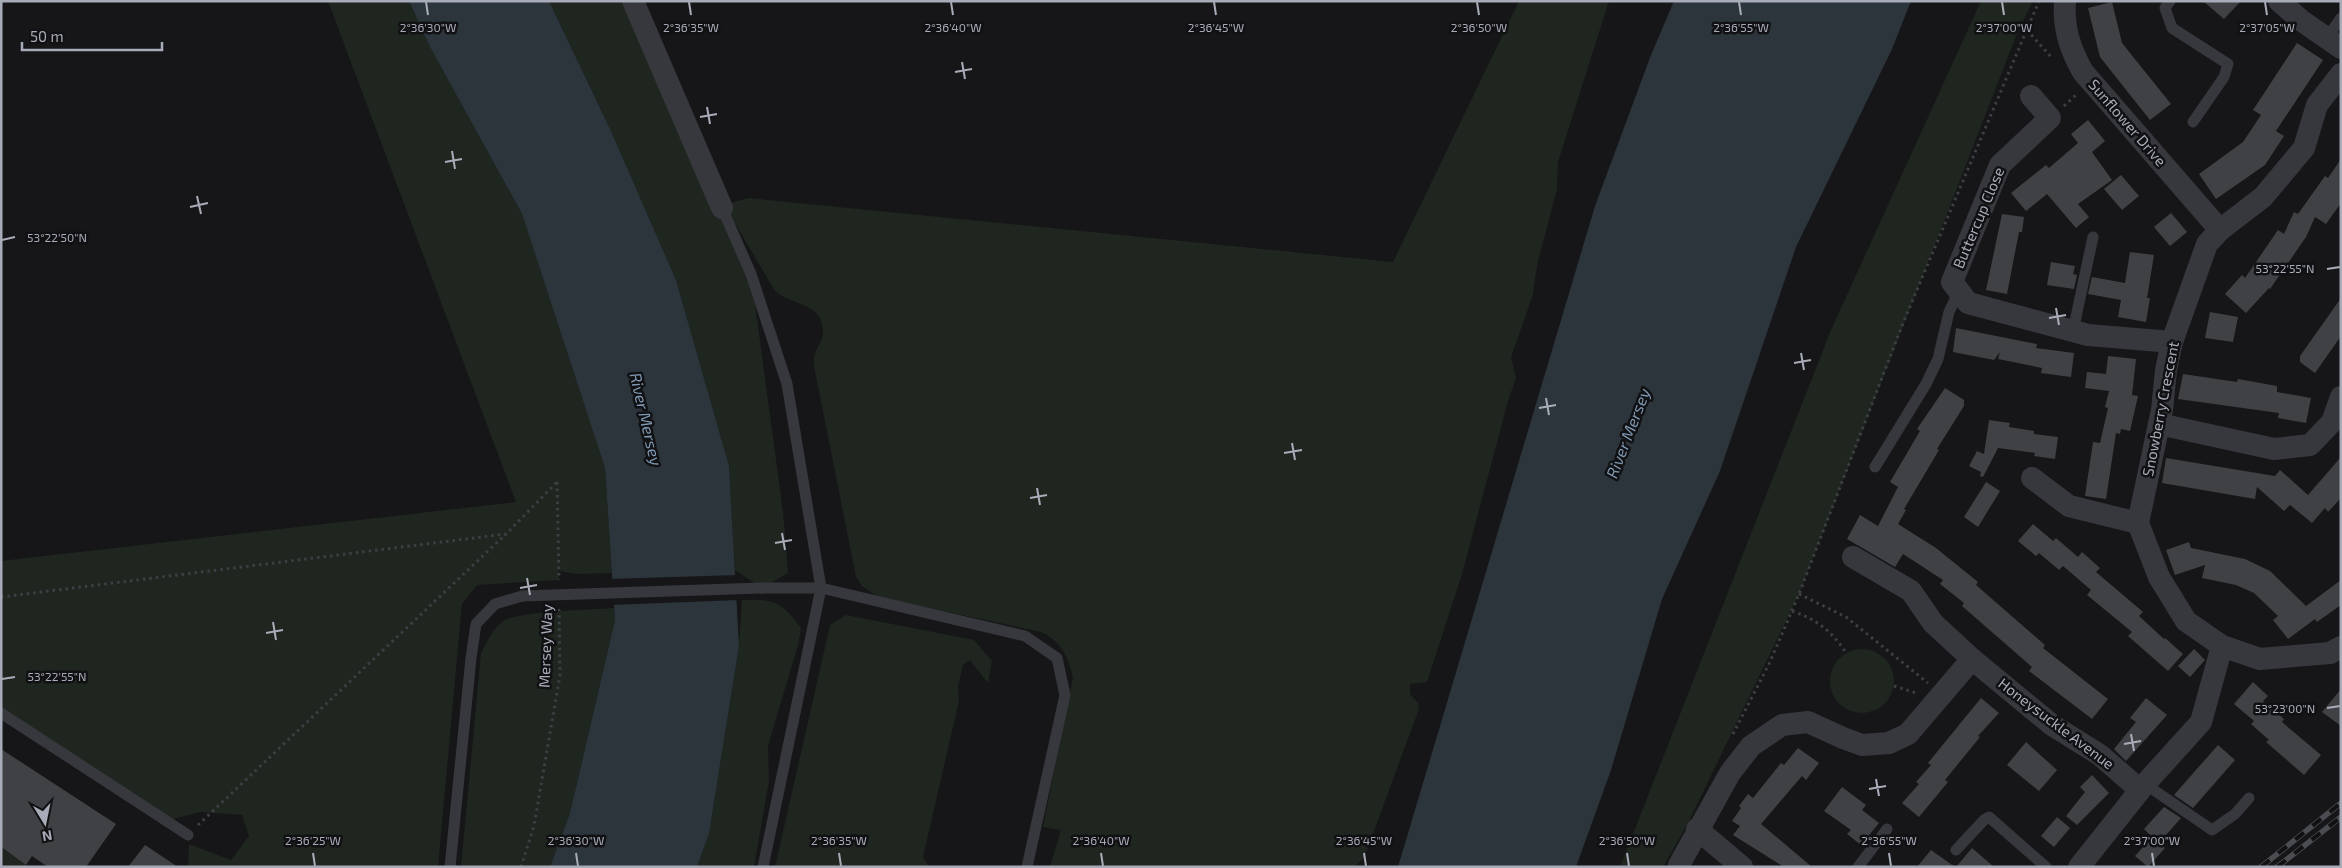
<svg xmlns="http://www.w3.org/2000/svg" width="2342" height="868" viewBox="0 0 2342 868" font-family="'Exo 2',sans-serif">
<rect width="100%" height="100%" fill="#161618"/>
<g fill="#1e261f">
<polygon points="328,1 409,1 430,47 522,214 605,468 612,573 576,574 559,571 559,580 477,585 462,604 438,867 188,867 189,844 231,860 249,836 242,815 200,812 166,821 1,713 1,561 516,502"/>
<polygon points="549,1 633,1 751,274 783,512 788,573 762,588 735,570 729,466 676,280 611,131"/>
<path d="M1519,1H1609L1558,162L1557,189L1537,265L1533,295L1511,357L1516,378L1508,401L1462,574L1427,682L1410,684V694L1418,703L1419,709L1364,858L1354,867H1050L1061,830L1043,827L1073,677C1068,656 1061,641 1041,632L878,597L862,586L856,577L814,366C813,347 822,347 823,332C823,302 792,306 775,291L724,205L748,198L1393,262Z"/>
<polygon points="1981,1 2033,1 2018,31 1799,594 1688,823 1663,867 1620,867 1831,330"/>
<path d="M742,600C773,599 782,601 801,628L798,645L768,746L769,781L754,867H697L709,834L739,646Z"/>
<path d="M614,608L615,620L570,813L550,867H461L481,653C487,642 493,628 503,621C519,611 592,610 614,608Z"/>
<polygon points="846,615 974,640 992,661 988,683 970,660 963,665 958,687 959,701 923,857 929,867 775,867 830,625"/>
<circle cx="1862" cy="681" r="32"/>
<polygon points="1,848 26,865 40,867 1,867"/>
</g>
<g fill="#2c353c">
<polygon points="409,1 549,1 611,131 676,280 729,466 739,646 709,834 697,867 550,867 570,813 615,620 605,468 522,214 430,47"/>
<polygon points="1674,1 1911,1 1892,49 1796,247 1720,471 1662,599 1611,770 1576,867 1398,867 1595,206 1651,55"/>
</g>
<polygon fill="#161618" points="738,575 739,600 611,605 609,579"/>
<g fill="#404145">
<polygon points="2203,1 2241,1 2224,19"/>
<polygon points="2112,2 2122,43 2171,104 2150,120 2100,57 2088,8"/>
<polygon points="2297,43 2323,60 2276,131 2284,136 2265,165 2216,199 2199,174 2243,142 2261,115 2253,110"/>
<polygon points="2088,120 2105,141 2092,152 2112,180 2078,204 2089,217 2076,228 2047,194 2026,211 2011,193 2046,165 2049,168 2078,143 2071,134"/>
<polygon points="2341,159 2341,203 2326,224 2315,217 2306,237 2270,289 2269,288 2246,313 2225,294 2242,275 2245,278 2278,230 2284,234 2294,212 2298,214 2325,176 2328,178"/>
<polygon points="2121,175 2139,196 2122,210 2104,189"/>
<polygon points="2171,213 2187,232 2170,246 2154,227"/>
<polygon points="2002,214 2024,217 2022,232 2019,232 2007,294 1986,290"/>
<polygon points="2130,252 2154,255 2147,298 2150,298 2146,322 2118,317 2121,300 2088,294 2092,277 2125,283"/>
<polygon points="2051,262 2075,266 2073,274 2077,275 2074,289 2047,285"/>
<polygon points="2341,298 2341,336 2315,373 2300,362 2300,356"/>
<polygon points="2210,312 2238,317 2233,342 2205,338"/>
<polygon points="1956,328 2037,344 2036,348 2074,353 2071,377 2041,373 2042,368 1998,359 2000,352 1994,360 1953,352"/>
<polygon points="2108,356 2136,359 2132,395 2138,396 2130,431 2121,429 2120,434 2116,433 2106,499 2085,496 2093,442 2100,443 2108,408 2105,407 2109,391 2085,388 2087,372 2106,374"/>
<polygon points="2183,374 2237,382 2238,379 2277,386 2277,392 2311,398 2306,423 2278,418 2279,413 2178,399"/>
<polygon points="1945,388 1964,400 1964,406 1937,449 1939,450 1904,509 1906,510 1898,524 1936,548 1978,582 1976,585 2045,645 2043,648 2108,699 2092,719 2029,671 2032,667 1962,606 1964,603 1940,584 1943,580 1903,554 1895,567 1847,539 1860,515 1878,526 1898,487 1890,482 1920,431 1917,429"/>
<polygon points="1989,420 2010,423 2009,427 2034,431 2034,434 2058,437 2055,459 2034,456 2035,453 1998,448 1983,477 1980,476 1981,472 1969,466 1977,451 1984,454"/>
<polygon points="2341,457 2341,498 2328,512 2325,508 2312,523 2290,505 2284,511 2257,487 2255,499 2162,483 2166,458 2275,476 2280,470 2308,495"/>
<polygon points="1986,482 2000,491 1978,527 1964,517"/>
<polygon points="2033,524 2053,541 2056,538 2078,557 2082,552 2100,568 2096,572 2143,612 2139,616 2164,639 2165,638 2183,654 2168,671 2128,636 2132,632 2087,595 2091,590 2063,566 2059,570 2039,553 2036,556 2018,541"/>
<polygon points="2189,542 2191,548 2245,559 2270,571 2306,606 2341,580 2341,605 2317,622 2315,619 2288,639 2273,620 2278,616 2254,593 2236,585 2202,578 2205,565 2175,575 2166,550"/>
<polygon points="2194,649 2205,660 2190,677 2178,666"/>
<polygon points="2253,682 2268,696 2263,701 2284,719 2282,722 2321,755 2304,775 2266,742 2269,740 2251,724 2254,721 2234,704"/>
<polygon points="2341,689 2341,726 2322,712"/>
<polygon points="1981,698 1999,713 1978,736 1980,737 1945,780 1948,782 1919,817 1902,803 1919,784 1916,782 1931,765 1928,763"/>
<polygon points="2146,698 2167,715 2126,761 2114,749 2136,722 2130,718"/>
<polygon points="2026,742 2057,770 2039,791 2007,765"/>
<polygon points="2218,745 2235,760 2193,808 2174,795"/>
<polygon points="1798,748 1819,763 1806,780 1802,776 1761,824 1812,867 1784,867 1733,835 1740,826 1732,821 1741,808 1739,806 1748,794 1753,798 1781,763 1784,765"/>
<polygon points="1,749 116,824 86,867 48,867 32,856 26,865 1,847"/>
<polygon points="2092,775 2109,793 2077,825 2066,816 2085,792 2080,787"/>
<polygon points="1842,787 1866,805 1862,810 1879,823 1861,845 1847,834 1851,830 1824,811"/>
<polygon points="2164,807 2181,818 2159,843 2165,848 2148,867 2135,856 2152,837 2144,829"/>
<polygon points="2057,817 2070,828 2054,847 2041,836"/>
<polygon points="145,845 178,867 128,867"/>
<polygon points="1972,848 1994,867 1956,867"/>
<polygon points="1931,850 1955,867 1917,867"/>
</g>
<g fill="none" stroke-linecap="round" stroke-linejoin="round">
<g stroke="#3d3f44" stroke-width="3" stroke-dasharray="2.5 4" stroke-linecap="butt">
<polyline points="2027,30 2052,58"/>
<polyline points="2064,106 2076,95"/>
<polyline points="557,482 559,580"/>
<polyline points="1799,594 1846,617 1928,683"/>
<polyline points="1,597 506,534 557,482"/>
<path d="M1792,611C1816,619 1832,631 1846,653"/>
<polyline points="1894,686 1916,693"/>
<polyline points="1733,734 1770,662 1799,594 1903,323 2039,1"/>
<polyline points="198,825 506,534"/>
<polyline points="521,867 534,826 560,675 559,609"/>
</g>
<g stroke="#37383d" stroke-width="11">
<polyline points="2170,1 2165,8 2172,28 2228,64 2224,77 2193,122"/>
<polyline points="2326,39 2341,18"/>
<polyline points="722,208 751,274 787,384 821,588 763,867"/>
<polyline points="2073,331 2093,237"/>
<polyline points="1875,467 1926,384 1938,359 1949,312 1959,291"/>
<polyline points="762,588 821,588 1025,636 1057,658 1065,695 1027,867"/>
<polyline points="1,713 188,835"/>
<polyline points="2145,784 2212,830 2235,814 2249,798"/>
<polyline points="1956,850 1984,820 1989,817 2046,867"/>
<polyline points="450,867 471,658 476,624 495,604 522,596"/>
<polyline points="1858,867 1887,829"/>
</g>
<g stroke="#37383d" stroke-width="22">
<polyline points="633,1 722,208"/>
<path d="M2065,1C2063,28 2070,49 2083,72L2220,230"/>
<polyline points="2279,1 2302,21 2341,48"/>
<polyline points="2341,74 2317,105 2304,148 2263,197 2220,230 2207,244 2172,342 2166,370 2162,410 2138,523 2159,577 2186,621 2222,646 2260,659 2330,653 2341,647"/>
<polyline points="2031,96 2050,118 2000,165 1952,282 1968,303 2088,335 2172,342"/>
<polyline points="2159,424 2274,449 2310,445 2332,422 2341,397"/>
<polyline points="2032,478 2069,506 2138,523"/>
<polyline points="1853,557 1911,591 1933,623 1972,659 2052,725 2100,755 2140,790"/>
<polyline points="1697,829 1742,867"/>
<polyline points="1679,865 1730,773 1751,746 1782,725 1808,722 1843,738 1862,745 1889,743 1908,734 1972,659"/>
<polyline points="2079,867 2145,784 2201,722 2222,646"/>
</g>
<g stroke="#4a4c52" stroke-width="5.5">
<g id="rail">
<polyline points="2261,867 2341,803"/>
<polyline points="2277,867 2341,817"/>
</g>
</g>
<use href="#rail" stroke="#111113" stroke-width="4" stroke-dasharray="11" stroke-linecap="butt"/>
<polyline stroke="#37383d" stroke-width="11" points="522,596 762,588"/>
</g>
<path fill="none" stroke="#a8acb8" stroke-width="2" d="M426,2L428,15M689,2L691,15M951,2L953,15M1214,2L1216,15M1477,2L1479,15M1739,2L1741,15M2002,2L2004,15M2265,2L2267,15M962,62L965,79M955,72L972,69M707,107L710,124M700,117L717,114M452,151L455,169M445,162L462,159M197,196L201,214M190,207L208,203M2,240L15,237M2327,269L2340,267M2056,308L2059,325M2049,318L2066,315M1801,353L1804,370M1794,363L1811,360M1546,398L1549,415M1539,408L1556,405M1292,443L1295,460M1284,453L1302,450M1037,488L1040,505M1030,498L1047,495M782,533L785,550M775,543L792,540M527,578L530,595M520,588L537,585M273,622L276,640M266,633L283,630M2,679L15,677M2327,708L2340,706M2131,734L2134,751M2124,744L2141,741M1876,779L1879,796M1869,789L1886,786M313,853L315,866M576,853L578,866M839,853L841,866M1101,853L1103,866M1364,853L1366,866M1627,853L1629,866M1889,853L1891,866M2152,853L2154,866"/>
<g text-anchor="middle" stroke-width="5" stroke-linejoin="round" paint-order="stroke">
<g font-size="15" fill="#a8acb8" stroke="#111113">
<text transform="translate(2127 123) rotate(49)" y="5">Sunflower Drive</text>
<text transform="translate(1979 218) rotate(-67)" y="5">Buttercup Close</text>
<text transform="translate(2161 409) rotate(-79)" y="5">Snowberry Crescent</text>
<text transform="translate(546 646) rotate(-88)" y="5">Mersey Way</text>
<text transform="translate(2056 724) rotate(37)" y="5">Honeysuckle Avenue</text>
</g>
<g font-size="16" font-style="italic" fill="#7f99b4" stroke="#111113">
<text transform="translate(646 419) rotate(77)" y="6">River Mersey</text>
<text transform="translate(1628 433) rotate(-69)" y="6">River Mersey</text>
</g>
</g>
<g font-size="12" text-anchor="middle" fill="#a8acb8" stroke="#111113" stroke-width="5" stroke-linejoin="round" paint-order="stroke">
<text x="428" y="32">2°36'30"W</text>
<text x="691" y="32">2°36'35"W</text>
<text x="953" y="32">2°36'40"W</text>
<text x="1216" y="32">2°36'45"W</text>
<text x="1479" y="32">2°36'50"W</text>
<text x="1741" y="32">2°36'55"W</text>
<text x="2004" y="32">2°37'00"W</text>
<text x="2267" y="32">2°37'05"W</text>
<text x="57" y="242">53°22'50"N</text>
<text x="2285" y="273">53°22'55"N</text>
<text x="57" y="681">53°22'55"N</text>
<text x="2285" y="713">53°23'00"N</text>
<text x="313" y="845">2°36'25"W</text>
<text x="576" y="845">2°36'30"W</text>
<text x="839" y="845">2°36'35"W</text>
<text x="1101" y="845">2°36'40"W</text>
<text x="1364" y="845">2°36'45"W</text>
<text x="1627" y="845">2°36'50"W</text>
<text x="1889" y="845">2°36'55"W</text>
<text x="2152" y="845">2°37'00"W</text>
</g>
<rect width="2342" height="868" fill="none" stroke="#a8acb8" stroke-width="5"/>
<g transform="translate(45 823) rotate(170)" stroke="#111113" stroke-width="4" paint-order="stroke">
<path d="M0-4L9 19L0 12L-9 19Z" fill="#a8acb8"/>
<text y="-8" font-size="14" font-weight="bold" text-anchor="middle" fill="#a8acb8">N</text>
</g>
<path d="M22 42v8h140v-8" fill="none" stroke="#a8acb8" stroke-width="2.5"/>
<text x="30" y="42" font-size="15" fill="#a8acb8" stroke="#111113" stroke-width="4" paint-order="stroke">50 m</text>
</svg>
